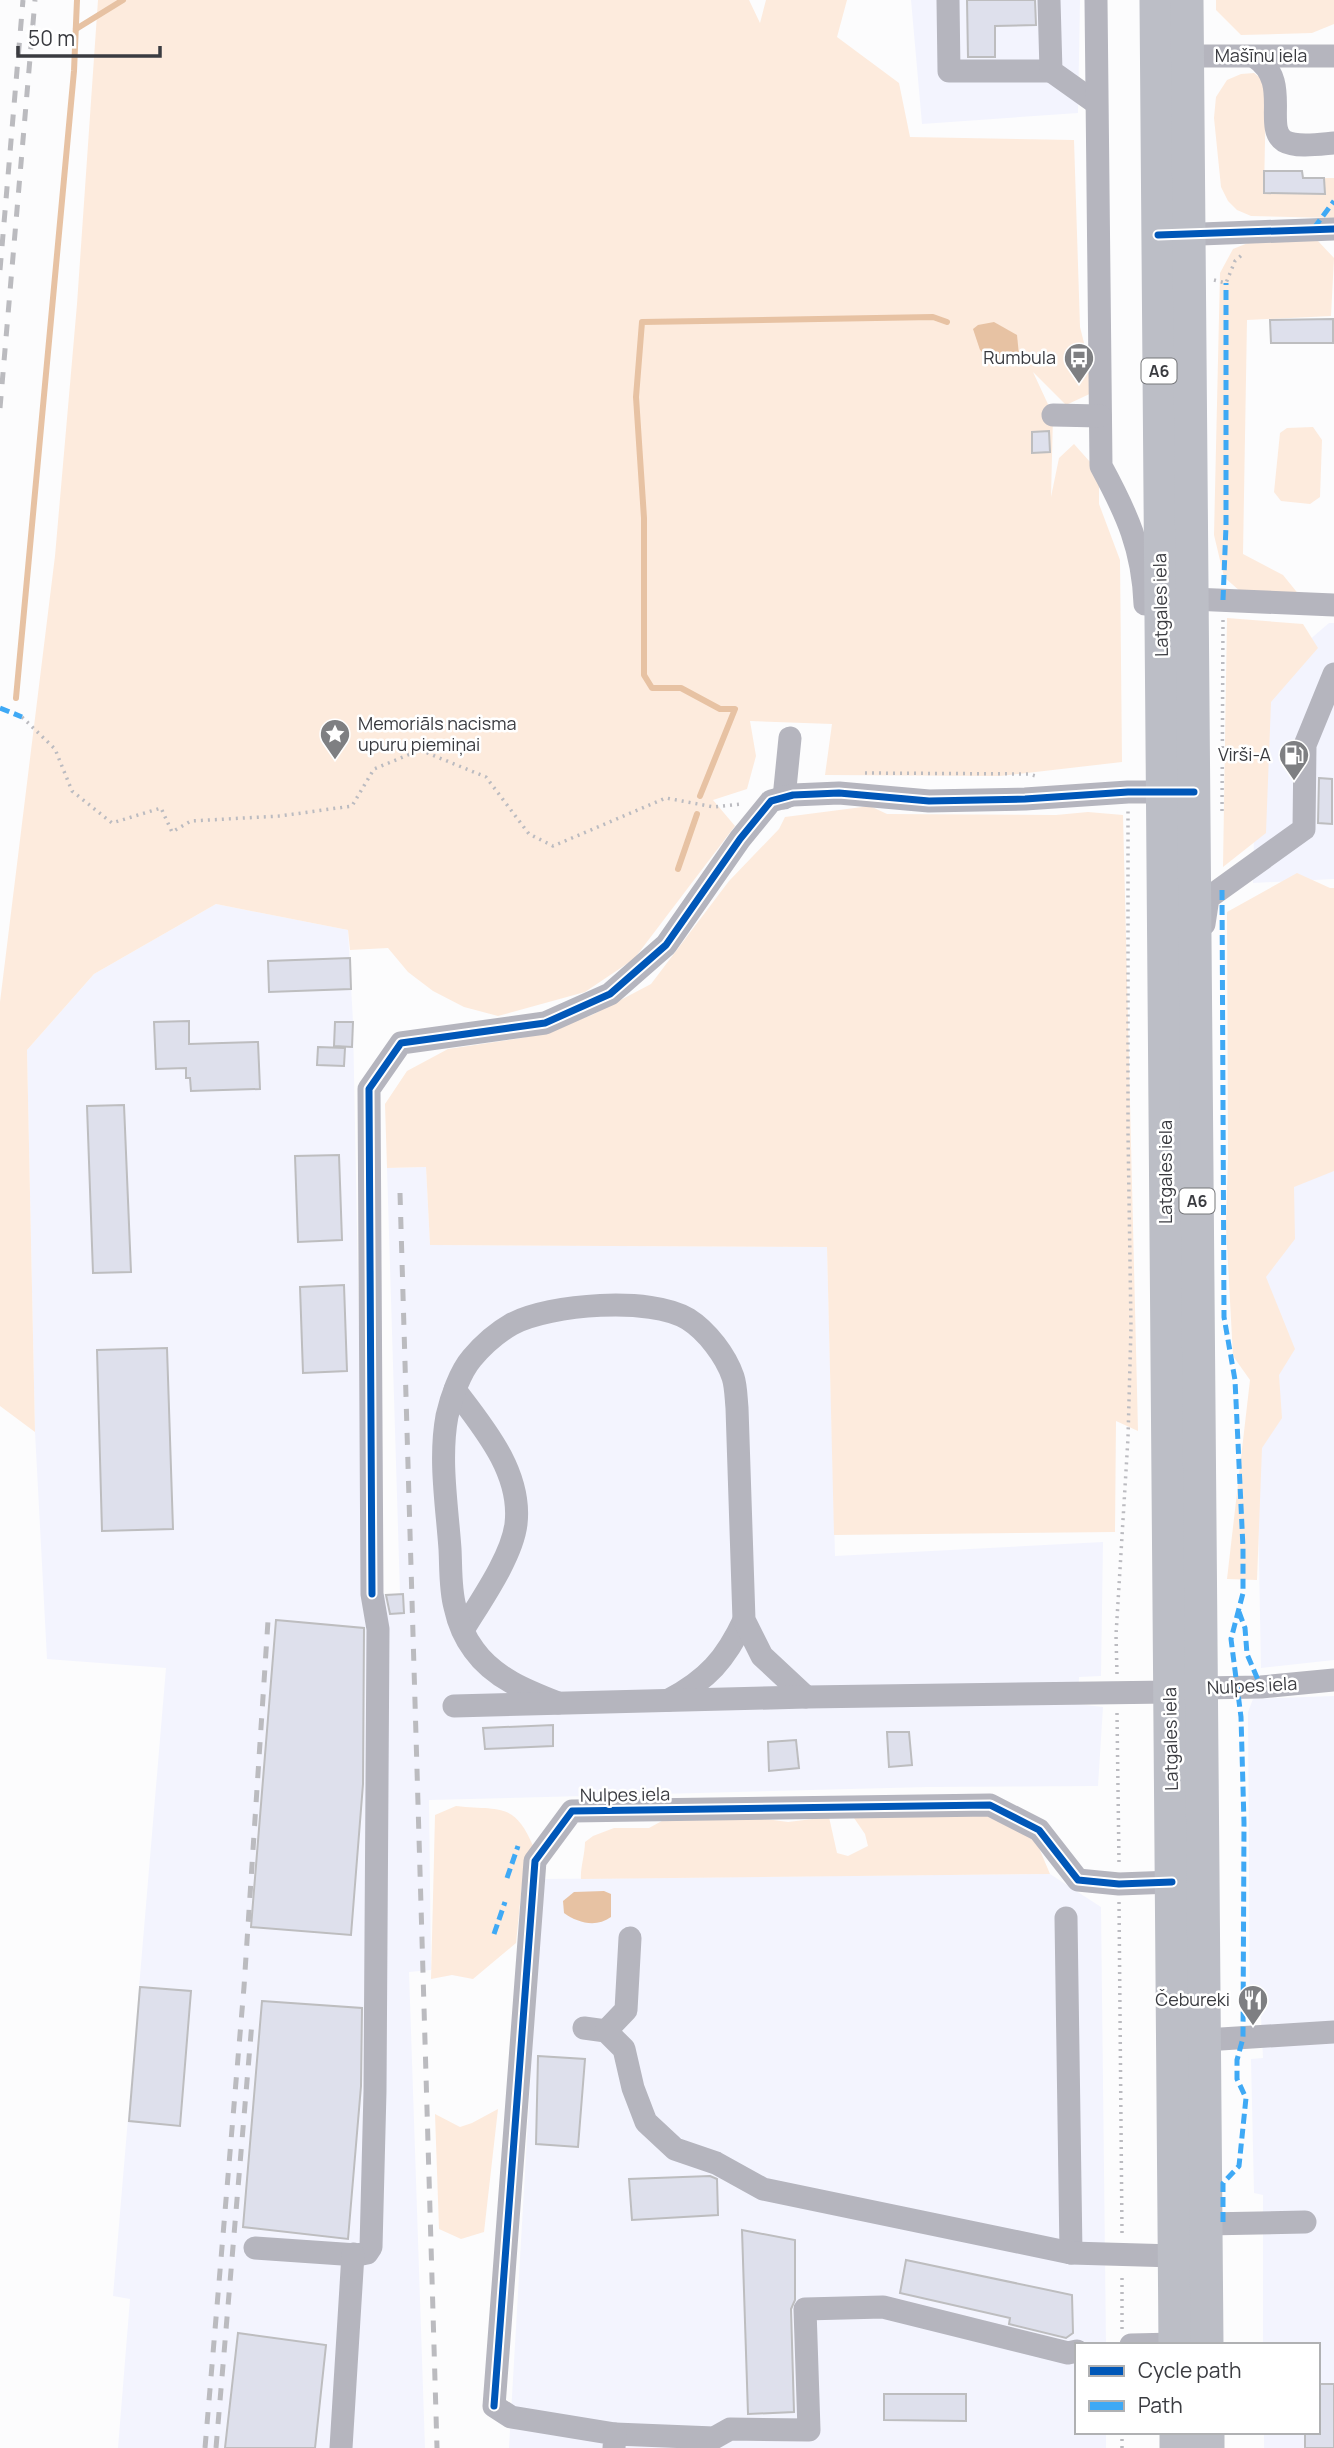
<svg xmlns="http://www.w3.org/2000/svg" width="1334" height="2448" viewBox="0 0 1334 2448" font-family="Manrope,sans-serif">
<rect width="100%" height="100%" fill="#fcfcfd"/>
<g fill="#f3f4fe">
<polygon points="911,0 1080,0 1078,113 922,124"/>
<polygon points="1329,623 1334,623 1334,879 1253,883 1257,685"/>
<polygon points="216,904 348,930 353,1022 364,1595 400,1594 387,1168 426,1167 430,1245 827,1247 835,1556 1103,1542 1101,1676 1079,1677 1078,1704 1103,1707 1098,1786 928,1787 429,1800 431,1970 409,1972 425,2448 118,2448 130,2299 113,2296 166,1668 47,1659 35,1432 27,1050 94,974"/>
<polygon points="1334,1170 1334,1660 1261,1668 1252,1192"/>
<polygon points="1334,1696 1334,2448 1264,2448 1264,2432 1318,2432 1318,2345 1263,2345 1263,2195 1254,2193 1251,2059 1263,2058 1261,2017 1250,2017 1248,1712 1253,1699"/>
<polygon points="1050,1874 1101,1907 1106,2345 1077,2345 1077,2432 1106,2432 1106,2448 509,2448 542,1879"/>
</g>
<g fill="#fdebdd">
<polygon points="98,0 749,0 760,23 766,0 847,0 837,37 899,83 910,137 1074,140 1080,327 1096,391 1066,405 1033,372 1053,415 1051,497 1059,458 1074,444 1099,472 1099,504 1120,560 1122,762 1000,776 825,775 832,724 750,721 756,756 747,789 713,800 735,826 634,959 585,992 498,1016 464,1007 433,991 408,972 388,948 350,950 348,930 216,904 94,974 27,1050 35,1432 0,1406 0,1002 55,556 77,304"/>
<polygon points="1216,0 1334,0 1334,24 1312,33 1241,35 1216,10"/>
<polygon points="1254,73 1263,80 1266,90 1264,192 1324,194 1324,178 1334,178 1334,218 1251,216 1237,210 1228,201 1221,187 1214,118 1216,97 1227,80 1241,74"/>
<polygon points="1253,241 1318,241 1334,258 1331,316 1247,320 1243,554 1283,575 1300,596 1241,592 1224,577 1214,535 1220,273 1233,249"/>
<polygon points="1313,427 1322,440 1320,497 1310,504 1281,501 1274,492 1280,433 1287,428"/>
<polygon points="1227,618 1303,624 1318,648 1271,702 1266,833 1223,867"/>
<polygon points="870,806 887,814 1056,815 1088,812 1123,815 1138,1431 1116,1421 1115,1532 834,1535 827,1247 430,1245 426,1167 387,1168 385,1104 407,1071 448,1049 522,1038 592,1015 651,984 729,881 779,829 785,817"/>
<polygon points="1297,873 1330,888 1334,888 1334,1171 1294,1187 1295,1239 1266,1277 1295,1349 1279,1375 1282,1418 1262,1448 1257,1580 1227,1579 1250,1380 1233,1356 1226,1227 1228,1155 1227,912"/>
<path d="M456,1806C501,1811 514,1801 534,1848L523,1874L516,1943L473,1979L452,1975L431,1979L435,1815Z"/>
<path d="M993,1813L1034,1836L1050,1874L581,1879C580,1869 585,1854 585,1842L593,1836L614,1828H649L671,1816L752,1817L788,1822L829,1817L837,1853L848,1856L868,1846L865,1834L854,1818Z"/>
<polygon points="498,2109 484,2232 461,2239 439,2229 435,2114 460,2127 472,2123"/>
</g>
<g fill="#e7c2a3">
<polygon points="994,322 1017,335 1019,355 1013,364 996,365 980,350 973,329 978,325"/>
<path d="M604,1891L611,1894V1917C596,1928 578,1923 564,1913L563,1901L574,1892Z"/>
</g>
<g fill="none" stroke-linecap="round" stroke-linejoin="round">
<g stroke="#e7c2a3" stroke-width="6">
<polyline points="76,29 123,0"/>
<polyline points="16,698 74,71 77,0"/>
<polyline points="700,796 735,709 720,709 681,688 652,688 644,675 644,518 636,397 642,322 933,317 947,322"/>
<polyline points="678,869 697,814"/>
</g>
</g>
<g fill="#dee0ec" stroke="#bdbdbf" stroke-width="2">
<polygon points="967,0 1035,0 1036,25 995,26 995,57 968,57"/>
<polygon points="1264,171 1302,171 1303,178 1324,178 1325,194 1264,193"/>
<polygon points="1333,319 1333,343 1271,343 1270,320"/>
<polygon points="1049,431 1050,452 1032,453 1032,432"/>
<polygon points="1319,778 1332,779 1332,824 1318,823"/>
<polygon points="350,958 351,989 269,992 268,961"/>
<polygon points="189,1021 189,1044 258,1042 260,1089 191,1091 190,1078 186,1078 186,1068 156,1069 154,1022"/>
<polygon points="335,1022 353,1022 352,1047 334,1046"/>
<polygon points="318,1047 345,1048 344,1066 317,1065"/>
<polygon points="124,1105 131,1272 93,1273 87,1106"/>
<polygon points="339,1155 342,1240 298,1242 295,1156"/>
<polygon points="344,1285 347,1371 303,1373 300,1287"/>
<polygon points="167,1348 173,1529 102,1531 97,1350"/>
<polygon points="403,1594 404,1613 390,1614 386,1595"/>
<polygon points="276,1620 364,1628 363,1784 351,1935 251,1927"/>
<polygon points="553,1725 553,1746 485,1749 483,1728"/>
<polygon points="887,1732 909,1732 912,1765 889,1767"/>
<polygon points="796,1740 799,1768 769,1771 768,1742"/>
<polygon points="140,1987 191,1991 180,2126 129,2121"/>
<polygon points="262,2001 362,2008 361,2086 348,2239 243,2227"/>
<polygon points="538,2056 585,2059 578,2147 536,2144"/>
<polygon points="710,2176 717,2179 718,2215 632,2220 629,2179"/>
<polygon points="742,2230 795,2240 795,2300 791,2309 794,2412 748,2414"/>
<polygon points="906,2260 1072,2295 1073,2333 1066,2338 1009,2324 1010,2318 900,2293"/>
<polygon points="238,2333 326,2345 315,2448 225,2448"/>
<polygon points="1318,2384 1334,2384 1334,2448 1305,2448 1305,2432 1318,2432"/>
<polygon points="884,2394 966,2394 966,2421 884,2420"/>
</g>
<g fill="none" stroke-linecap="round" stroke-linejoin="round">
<g stroke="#bbbbc0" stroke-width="3.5" stroke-dasharray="2 5" stroke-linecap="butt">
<polyline points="1214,280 1226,283 1235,261 1244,253"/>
<polyline points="22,717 55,749 72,791 112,823 161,808 172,832 191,821 280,816 352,806 374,769 420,750 486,777 529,834 553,846 666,798 714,807 741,804"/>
<polyline points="865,773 1029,774 1039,777"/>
<polyline points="1222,811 1223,619"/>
<polyline points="1117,1674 1116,1635 1128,1438 1131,1327 1128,1132 1128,811"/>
<polyline points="1117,1713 1119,1863"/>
<polyline points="1119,1902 1122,2234"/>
<polyline points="1122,2329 1122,2273"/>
<polyline points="1122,2432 1122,2448"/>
</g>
<g stroke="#b5b5be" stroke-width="23">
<polyline points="948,0 949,71 1051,71"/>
<polyline points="1049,0 1051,71 1096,103"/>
<path d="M1096,0L1101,466C1127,514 1143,549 1145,604"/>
<polyline points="1188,56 1334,56"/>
<path d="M1255,57C1292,81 1263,127 1284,141C1296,148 1321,144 1334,143"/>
<polyline points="1175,235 1334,229"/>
<polyline points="1053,415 1100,416"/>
<polyline points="1192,599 1334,605"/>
<polyline points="784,798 790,738"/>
<polyline points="1204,924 1208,898 1304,829 1305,745 1334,674"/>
<path d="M455,1390C484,1428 522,1473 516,1524C512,1557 480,1602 463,1630"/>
<path d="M669,1700C707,1680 726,1659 744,1620"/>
<path d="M558,1703C527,1691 494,1678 474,1650C465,1638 458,1621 455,1607C450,1589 451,1567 450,1549C447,1506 439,1459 447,1416C451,1398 460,1372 472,1358C483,1345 498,1332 512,1324C550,1304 651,1296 688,1319C707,1331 726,1356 733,1377C736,1386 736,1398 737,1408L744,1620L762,1656L806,1697"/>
<polyline points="454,1706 806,1697 1171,1692 1201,1688 1261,1687 1334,1680"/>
<polyline points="1066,1918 1071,2253"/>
<polyline points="584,2028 606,2031 624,2049 633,2088 646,2122 675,2149 716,2163 763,2189 1071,2253 1175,2256"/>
<polyline points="606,2031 626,2010 630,1938"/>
<polyline points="1205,2040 1334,2032"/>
<polyline points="1206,2224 1305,2222"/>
<polyline points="255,2248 357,2255 367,2253 371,2247 375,2091 378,1629 372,1594 369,1089 401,1043 545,1023 610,994 666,945 740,839 771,801 793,795 839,793 929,801 1025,799 1128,792 1177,792"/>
<polyline points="1131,2345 1175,2344"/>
<polyline points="615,2434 714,2438 730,2429 809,2430 805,2309 883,2307 1068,2353 1077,2351"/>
<polyline points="341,2448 353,2254"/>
<polyline points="614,2448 615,2434 511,2417 494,2406 535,1861 572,1811 990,1805 1039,1830 1078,1880 1119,1884 1172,1882"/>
</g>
<g stroke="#bcbec6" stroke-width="33">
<polyline points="1156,0 1175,2345"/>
<polyline points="1187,0 1207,2345"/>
<polyline points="1176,2432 1176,2448"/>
<polyline points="1208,2432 1208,2448"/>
</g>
<g stroke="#bbbbbf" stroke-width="5" stroke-dasharray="12 12" stroke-linecap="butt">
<polyline points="0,270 23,0"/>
<polyline points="0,408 35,0"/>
<polyline points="400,1193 437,2448"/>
<polyline points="205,2448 244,1987 268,1621"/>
<polyline points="216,2448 252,2022"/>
</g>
<g stroke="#3fa9f5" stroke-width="5" stroke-dasharray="10 5" stroke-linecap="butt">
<polyline points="1314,228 1334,201"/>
<polyline points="1223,600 1226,526 1226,283"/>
<polyline points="0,708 22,717"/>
<polyline points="1222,890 1224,1317 1235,1380 1243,1548 1243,1593 1231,1639 1241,1717 1244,1823 1243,2038 1237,2060 1237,2079 1246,2098 1239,2166 1223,2183 1223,2224"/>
<polyline points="1239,1612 1245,1628 1247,1654 1261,1687"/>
<polyline points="507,1878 518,1846"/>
<polyline points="494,1934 505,1902"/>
</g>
<g stroke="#fff" stroke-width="11">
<g id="cycleway">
<polyline points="1158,235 1334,229"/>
<polyline points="372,1594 369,1089 401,1043 545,1023 610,994 666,945 740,839 771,801 793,795 839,793 929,801 1025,799 1128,792 1194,792"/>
<polyline points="494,2406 535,1861 572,1811 990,1805 1039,1830 1078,1880 1119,1884 1172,1882"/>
</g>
</g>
<use href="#cycleway" stroke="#0057b8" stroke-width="7"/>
</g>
<defs>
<g id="bus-pin" transform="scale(1.575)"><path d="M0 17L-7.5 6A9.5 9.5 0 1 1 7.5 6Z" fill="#7e7f82" stroke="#fff"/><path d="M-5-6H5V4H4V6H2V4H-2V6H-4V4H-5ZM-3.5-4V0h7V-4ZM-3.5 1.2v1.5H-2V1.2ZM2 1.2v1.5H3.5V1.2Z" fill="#fff"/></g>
<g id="sight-pin" transform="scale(1.575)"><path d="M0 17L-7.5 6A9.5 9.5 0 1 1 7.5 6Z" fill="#7e7f82" stroke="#fff"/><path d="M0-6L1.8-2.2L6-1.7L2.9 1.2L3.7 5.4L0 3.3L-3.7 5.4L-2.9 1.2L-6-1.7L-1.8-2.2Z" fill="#fff"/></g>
<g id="fuel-pin" transform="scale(1.575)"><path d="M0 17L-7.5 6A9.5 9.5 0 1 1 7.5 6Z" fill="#7e7f82" stroke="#fff"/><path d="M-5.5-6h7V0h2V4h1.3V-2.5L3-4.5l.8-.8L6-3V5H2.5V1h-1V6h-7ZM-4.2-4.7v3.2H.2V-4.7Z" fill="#fff"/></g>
<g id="restaurant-pin" transform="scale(1.575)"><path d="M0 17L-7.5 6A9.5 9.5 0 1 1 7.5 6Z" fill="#7e7f82" stroke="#fff"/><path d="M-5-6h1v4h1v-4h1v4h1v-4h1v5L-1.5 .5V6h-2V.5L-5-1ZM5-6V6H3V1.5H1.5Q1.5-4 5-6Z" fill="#fff"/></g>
</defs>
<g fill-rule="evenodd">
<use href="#bus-pin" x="1079" y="358"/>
<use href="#sight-pin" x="335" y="734"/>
<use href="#fuel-pin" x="1294" y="755"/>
<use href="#restaurant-pin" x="1253" y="2000"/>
</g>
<g text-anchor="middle" stroke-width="5" stroke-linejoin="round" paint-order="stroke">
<g fill="#fff" stroke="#757679" stroke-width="2">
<rect x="1141.5" y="358.5" width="35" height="25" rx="5"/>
<rect x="1179.5" y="1188.5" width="35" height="25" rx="5"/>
</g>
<g font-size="16" font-weight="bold" fill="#3a3b40">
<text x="1159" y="377">A6</text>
<text x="1197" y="1207">A6</text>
</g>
<g font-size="18" fill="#3a3b40" stroke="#fff">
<text x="1261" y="62">Mašīnu iela</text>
<text transform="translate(1161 605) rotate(-91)" y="6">Latgales iela</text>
<text transform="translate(1166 1172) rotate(-90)" y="6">Latgales iela</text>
<text transform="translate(1252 1686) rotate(-3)" y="6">Nulpes iela</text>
<text transform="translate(1171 1739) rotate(-91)" y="6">Latgales iela</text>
<text transform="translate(625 1795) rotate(-1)" y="6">Nulpes iela</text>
</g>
<g font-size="18" fill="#3a3b40" stroke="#fff" text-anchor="end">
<text x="1056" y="364">Rumbula</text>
<text x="358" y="730" text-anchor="start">Memoriāls nacisma<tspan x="358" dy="21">upuru piemiņai</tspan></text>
<text x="1271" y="761">Virši-A</text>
<text x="1230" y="2006">Čebureki</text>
</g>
</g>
<rect x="1075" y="2343" width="245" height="91" fill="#ffffff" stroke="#b0b1b3" stroke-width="2"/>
<rect x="1089" y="2366" width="35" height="10" fill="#0057b8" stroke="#b0b1b3" stroke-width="2"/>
<text x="1138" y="2378" font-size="21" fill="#3a3b40">Cycle path</text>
<rect x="1089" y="2401" width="35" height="10" fill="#3fa9f5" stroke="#b0b1b3" stroke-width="2"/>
<text x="1138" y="2413" font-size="21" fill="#3a3b40">Path</text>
<path d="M18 46v10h142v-10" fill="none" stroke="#3a3b40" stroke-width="3.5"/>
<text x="28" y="46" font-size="21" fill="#3a3b40" stroke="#ffffff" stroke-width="5" paint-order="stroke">50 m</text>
</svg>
